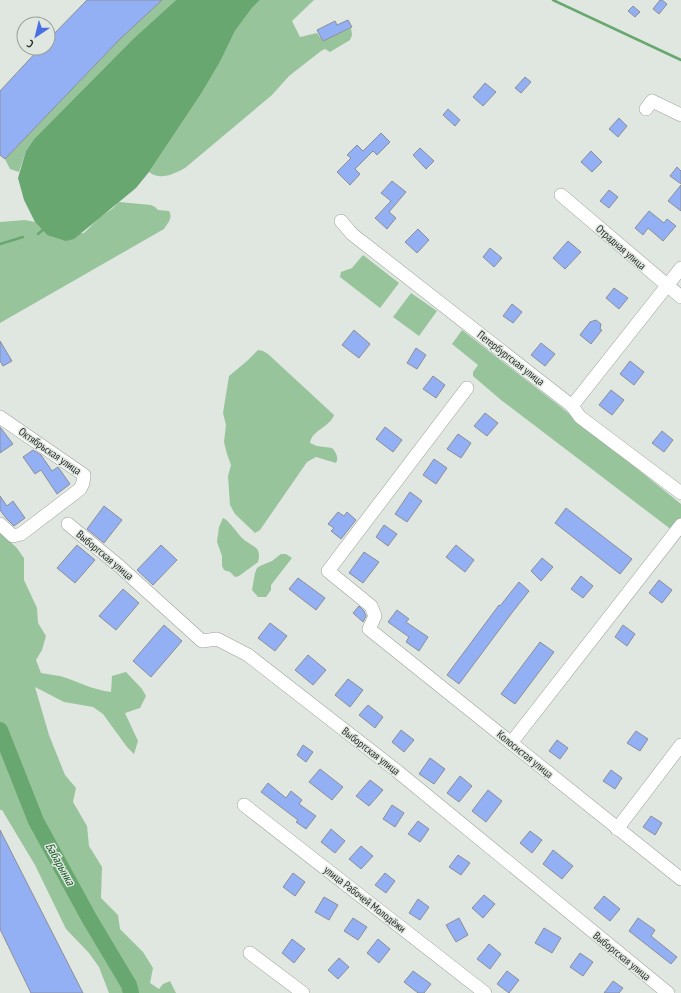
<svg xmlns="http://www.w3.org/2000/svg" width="681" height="993" viewBox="0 0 681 993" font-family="'PT Sans Narrow',sans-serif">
<rect width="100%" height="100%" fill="#e0e7e0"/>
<g fill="#98c49b">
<polygon points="162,0 176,0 134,38 34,139 26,151 19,172 10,169 5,159 121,38"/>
<path d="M260,0H314L292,21L300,37L317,33L323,41L351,28L352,35L350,40L330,52L325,49L321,51L289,76L272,95L185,168C174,174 160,181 149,172L201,94L220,62L235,31L252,8Z"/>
<path d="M119,202L151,205L155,207L158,210L169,211C173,218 168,223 164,229L0,323V222L25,220L35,222L47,235L84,233L100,217L112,209Z"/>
<polygon points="363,255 399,283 380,308 340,277 341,272 352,268"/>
<polygon points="411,293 437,311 419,336 393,317"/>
<polygon points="462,330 557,404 681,504 681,537 501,400 473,376 473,372 478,365 452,344"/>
<path d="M258,350L263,351L268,354L334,415C330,427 312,430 310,443L317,446L332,448C336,452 339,458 336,463L316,457L307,462L260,530L255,533L235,514L230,505L228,476L231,465L227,454L224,442L226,425L223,413L229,376L247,361Z"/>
<path d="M223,518C229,520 237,533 242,538C246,542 255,546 257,549C260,553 259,558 258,562L239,576L235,577L230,572L224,570L222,566V556L217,542L219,527Z"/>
<path d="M0,533L16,547L24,558V580L37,608L38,623L46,636L42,650L36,660L41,673C47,674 53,675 60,676C77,681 93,690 111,692L112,676L126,672L142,689L146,696L140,708L125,713L138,741L134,754L127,747L103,714L93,707L64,702L35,687L49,735L65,775L76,788L73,802L87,826L89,846L102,867L101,898L118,915L120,929L143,952L153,968L150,983L159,989L163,984L170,981L176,993H109L99,967L89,953L66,929L35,865L2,810H0Z"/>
<polygon points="281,554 286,554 292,558 271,585 271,590 266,597 258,597 252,590 255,573 257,568 260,566 272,561"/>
</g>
<polygon fill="#68a76f" points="176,0 260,0 252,8 235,31 220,62 201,94 149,172 136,188 74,239 66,241 47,235 35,222 24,200 18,178 26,151 34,139 134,38"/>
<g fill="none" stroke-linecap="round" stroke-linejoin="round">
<g stroke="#68a76f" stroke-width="2.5">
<polyline points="553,0 681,60"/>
<polyline points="38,234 45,228"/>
<polyline points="0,244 23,237"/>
</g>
<polyline stroke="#68a76f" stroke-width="16" points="0,730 36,821 89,918 129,985 131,993"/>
</g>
<g fill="#94b0f5" stroke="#8b8e96">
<polygon points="87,0 162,0 119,40 5,159 0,155 0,91 40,48 48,48 48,40"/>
<polygon points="660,0 662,0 667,4 659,14 653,9"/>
<polygon points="633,6 640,12 635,17 628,11"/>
<polygon points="348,20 352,27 323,41 317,30 335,21 337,25"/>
<polygon points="525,77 531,82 521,93 515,88"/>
<polygon points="485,83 496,92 483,106 473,97"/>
<polygon points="448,109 460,120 455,126 443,115"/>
<polygon points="619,118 627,126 618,137 609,129"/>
<polygon points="381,133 390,142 377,155 373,151 355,169 360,174 350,185 337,172 351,158 347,155 357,145 363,151"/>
<polygon points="420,148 434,161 426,169 413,155"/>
<polygon points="591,151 602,162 592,172 581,162"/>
<polygon points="677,167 681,171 681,184 670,176"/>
<polygon points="392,181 406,192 389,212 396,218 387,229 375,218 391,201 381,193"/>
<polygon points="681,185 681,211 668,201"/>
<polygon points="609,190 618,197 609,208 600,201"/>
<polygon points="649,211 664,223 667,219 676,226 663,241 648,228 643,235 635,228"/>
<polygon points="418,229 429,240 417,253 405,242"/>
<polygon points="568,241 581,252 565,269 553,258"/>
<polygon points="490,248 502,258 494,267 483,257"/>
<polygon points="614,288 628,298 619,309 606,298"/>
<polygon points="512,304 522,312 513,323 503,316"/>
<polygon points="596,320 601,324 600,329 602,330 591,344 580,335 590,322"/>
<polygon points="354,330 370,344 359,358 342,345"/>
<polygon points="0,341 12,361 3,366 0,361"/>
<polygon points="541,343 555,354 545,366 531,355"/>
<polygon points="416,348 426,355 417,369 407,363"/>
<polygon points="630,361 644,372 634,385 620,374"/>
<polygon points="433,376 445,385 436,398 423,389"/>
<polygon points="611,390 624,400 612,415 599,405"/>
<polygon points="485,413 498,423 487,436 474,426"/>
<polygon points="0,427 13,444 0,453"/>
<polygon points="385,427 402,440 393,452 376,439"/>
<polygon points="662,431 673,440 664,452 652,443"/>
<polygon points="458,434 471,443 461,458 447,449"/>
<polygon points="33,450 41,455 52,471 58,467 70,484 57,494 41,470 35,474 23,457"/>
<polygon points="434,459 447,468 436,484 423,475"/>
<polygon points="410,492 422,501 407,522 395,514"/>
<polygon points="0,496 7,506 13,501 25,518 14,526 6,518 0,510"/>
<polygon points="104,506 122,520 104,543 87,529"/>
<polygon points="566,508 632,559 620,574 555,523"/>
<polygon points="338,512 344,516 347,512 356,520 341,539 331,531 334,528 328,524"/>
<polygon points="384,525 397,534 388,546 376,537"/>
<polygon points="77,545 95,560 75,583 57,568"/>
<polygon points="161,545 177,560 153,585 137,570"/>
<polygon points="456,545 474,560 465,572 446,557"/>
<polygon points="364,552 379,562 363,583 349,573"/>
<polygon points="542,558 553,567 541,581 531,571"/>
<polygon points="581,576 593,586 583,598 571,589"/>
<polygon points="298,578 325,598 316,610 289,589"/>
<polygon points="659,580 672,590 662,603 649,593"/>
<polygon points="519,582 529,591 511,614 459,684 447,675 499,605 500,606"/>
<polygon points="123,589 139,603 116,630 99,616"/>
<polygon points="359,606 364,611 366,616 363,622 353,613"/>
<polygon points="397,610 409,619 406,622 428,637 419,651 406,642 409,637 388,622"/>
<polygon points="270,623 287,636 275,651 258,638"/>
<polygon points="164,625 182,641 151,677 133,661"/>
<polygon points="623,625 635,634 627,646 615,637"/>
<polygon points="540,642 554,652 515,704 501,694"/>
<polygon points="308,655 326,670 313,685 295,670"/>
<polygon points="348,679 363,690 350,707 335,695"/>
<polygon points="368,705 383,717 375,728 359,715"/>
<polygon points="401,730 414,740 404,752 392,742"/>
<polygon points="636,731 648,739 640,751 627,743"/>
<polygon points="557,740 568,748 560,759 549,751"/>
<polygon points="303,745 313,752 306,762 297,755"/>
<polygon points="430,758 445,769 434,784 419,774"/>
<polygon points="320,769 343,787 332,800 309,782"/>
<polygon points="611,770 622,778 615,789 603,781"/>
<polygon points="460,776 472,786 459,802 447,793"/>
<polygon points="370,780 383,790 369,806 356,796"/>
<polygon points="268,783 286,798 291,791 302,800 299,804 316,816 306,829 296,822 298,820 261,792"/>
<polygon points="488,790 502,801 486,822 472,811"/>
<polygon points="392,805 404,813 395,827 383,819"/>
<polygon points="651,816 662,823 655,835 643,827"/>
<polygon points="418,821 429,829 420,842 408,834"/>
<polygon points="331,829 345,841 335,853 321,842"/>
<polygon points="0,830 83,993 31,993 0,929"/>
<polygon points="530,831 542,840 532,853 520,843"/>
<polygon points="361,846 373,856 361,869 349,859"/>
<polygon points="553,850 573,866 562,879 543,864"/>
<polygon points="458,855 470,863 461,875 449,867"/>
<polygon points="293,873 305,882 295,896 283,887"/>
<polygon points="385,873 395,881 386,893 375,885"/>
<polygon points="484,895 495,904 483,918 472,908"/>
<polygon points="604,896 620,909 610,921 594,908"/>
<polygon points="324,897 338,905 329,920 315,912"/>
<polygon points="418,899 429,907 420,920 409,913"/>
<polygon points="353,918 367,927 358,940 344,931"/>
<polygon points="459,918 468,935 456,942 446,925"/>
<polygon points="638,918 655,930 651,936 677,957 671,964 629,931"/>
<polygon points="544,928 561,938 552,953 535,943"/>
<polygon points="292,939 305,949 294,963 282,953"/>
<polygon points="378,939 390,949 379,963 367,953"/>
<polygon points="489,944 501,954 490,969 477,959"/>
<polygon points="580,953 593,962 583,976 570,967"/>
<polygon points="339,958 349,967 338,979 328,970"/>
<polygon points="413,971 431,984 424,993 418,993 404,982"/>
<polygon points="507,971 519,980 509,993 497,984"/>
<polygon points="613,981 623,988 619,993 604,993"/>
</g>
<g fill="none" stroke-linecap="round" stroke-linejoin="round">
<g stroke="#9aa19a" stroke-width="14">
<g id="minor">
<polyline points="646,109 652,101 681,115"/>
<polyline points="561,195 681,297"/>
<polyline points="341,221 352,234 572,406 580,417 681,493"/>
<polyline points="467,388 328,571 371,606 375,616 369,629 681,879"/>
<polyline points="572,406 681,268"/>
<polyline points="0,417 84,475 83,483 80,489 21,534 13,536 0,524"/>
<polyline points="68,524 119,566 202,641 217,639 248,655 397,771 668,993"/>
<polyline points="511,743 681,525"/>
<polyline points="244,805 485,993"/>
<polyline points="617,829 681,745"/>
<polyline points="250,953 303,993"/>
</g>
</g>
<use href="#minor" stroke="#fff" stroke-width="13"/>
</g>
<g text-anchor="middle" stroke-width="3" stroke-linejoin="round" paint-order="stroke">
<g font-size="11" fill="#2e312e" stroke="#e0e7e0">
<text transform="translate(621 247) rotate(41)" y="4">Отрадная улица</text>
<text transform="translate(511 358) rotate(38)" y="4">Петербургская улица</text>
<text transform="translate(50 451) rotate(35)" y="4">Октябрьская улица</text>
<text transform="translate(105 555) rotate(40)" y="4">Выборгская улица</text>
<text transform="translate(371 751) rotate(38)" y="4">Выборгская улица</text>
<text transform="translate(525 754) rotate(39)" y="4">Колосистая улица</text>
<text transform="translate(365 899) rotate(38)" y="4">улица Рабочей Молодёжи</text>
<text transform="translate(622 956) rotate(39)" y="4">Выборгская улица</text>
</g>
<g font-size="12" font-style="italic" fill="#145923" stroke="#e0e7e0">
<text transform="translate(60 864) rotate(61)" y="4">Бабарынка</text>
</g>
</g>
<g transform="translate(36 36) rotate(215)"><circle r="19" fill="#e0e7e0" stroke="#999e99"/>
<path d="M0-3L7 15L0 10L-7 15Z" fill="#4a6fe2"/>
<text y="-6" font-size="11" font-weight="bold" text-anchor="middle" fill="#2e312e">С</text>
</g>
</svg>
